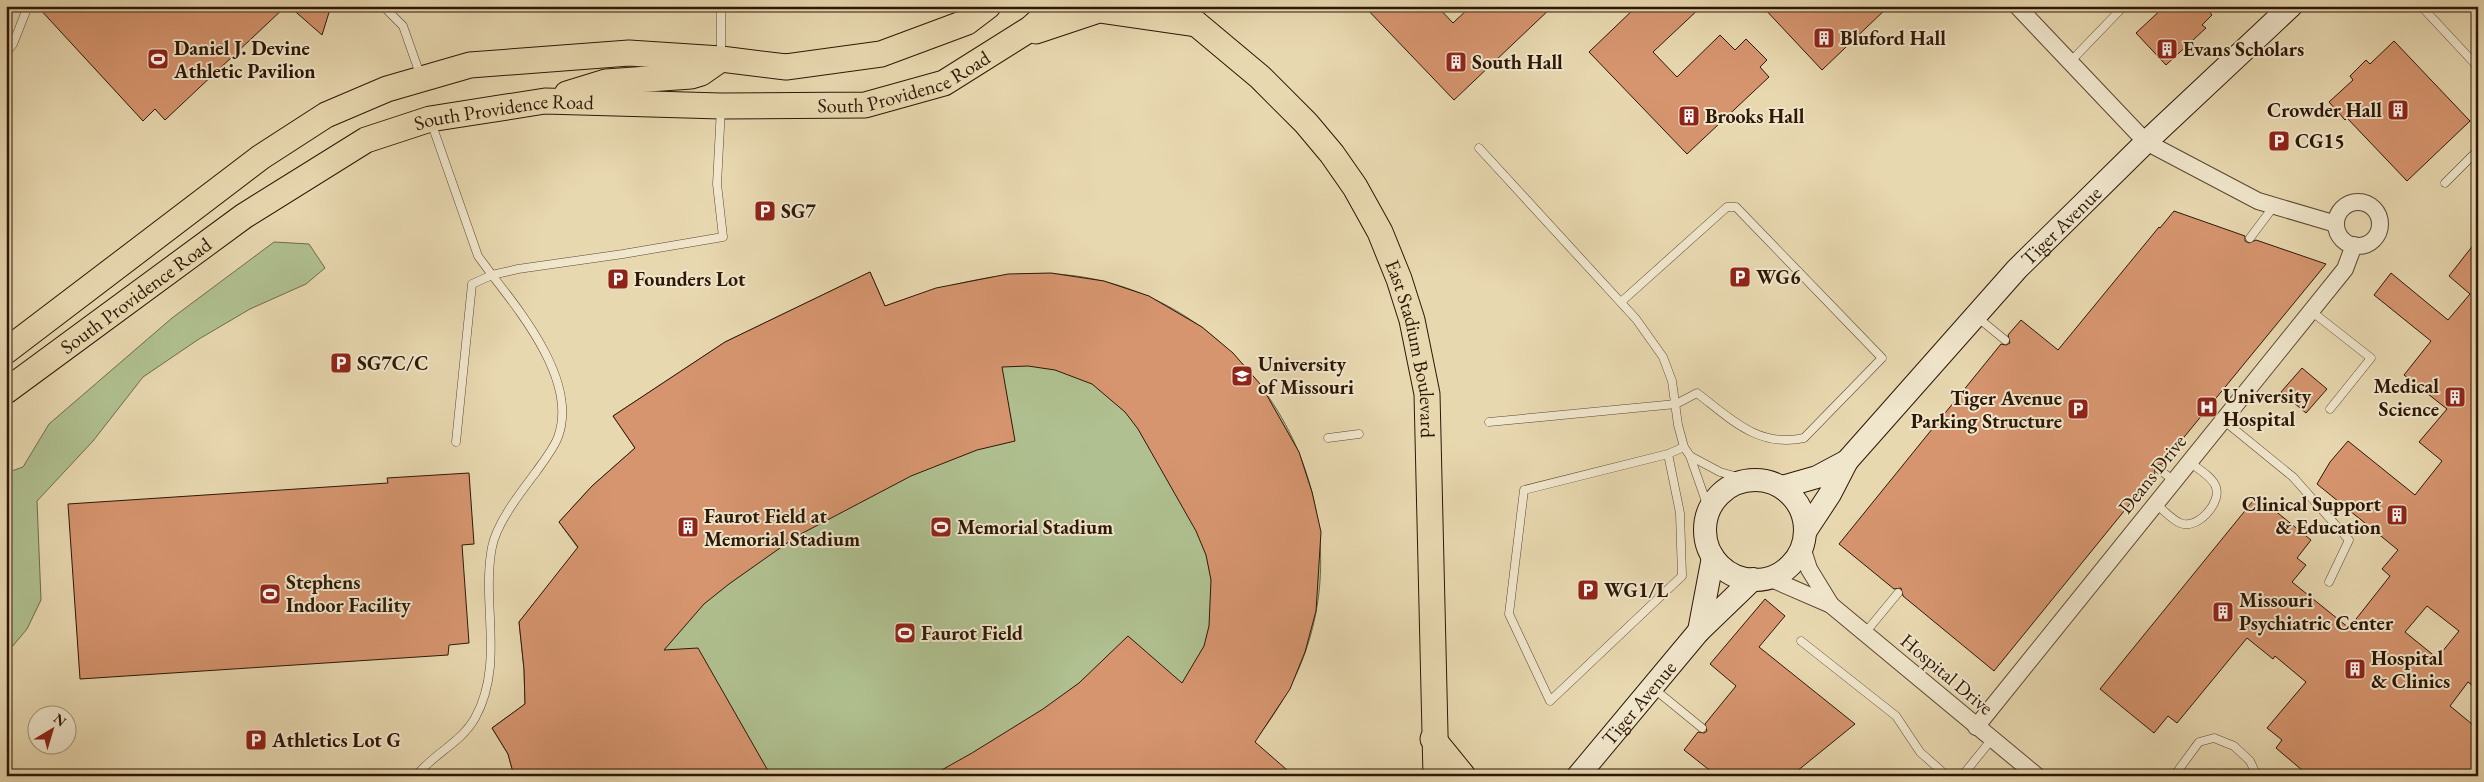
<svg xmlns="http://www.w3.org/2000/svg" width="2484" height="782" viewBox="0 0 2484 782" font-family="'EB Garamond',serif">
<rect width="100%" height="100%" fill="#e8d8b0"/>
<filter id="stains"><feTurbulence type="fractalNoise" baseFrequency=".004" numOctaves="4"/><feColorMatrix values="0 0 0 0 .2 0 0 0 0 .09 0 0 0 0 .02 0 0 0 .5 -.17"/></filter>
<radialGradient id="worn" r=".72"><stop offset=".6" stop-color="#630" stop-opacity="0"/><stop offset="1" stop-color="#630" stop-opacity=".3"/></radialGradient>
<g fill="#b0c090" stroke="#6e6c4a">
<polygon points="274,242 309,244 325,268 306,284 250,309 199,339 143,377 93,441 37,501 41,600 27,629 6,654 6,473 23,467 49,424 172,318"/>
<path d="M870,272L885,306C948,284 1009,267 1076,276C1250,300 1364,487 1305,653C1288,700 1258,740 1224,776H514L508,754L492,728L525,704L524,669L519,622L578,548L559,522L592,486L635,448L613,416L725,342Z"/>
</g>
<g fill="#d6956f" stroke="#2d1705" fill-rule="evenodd">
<polygon points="37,6 286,6 165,120 155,109 143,121"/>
<polygon points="289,6 331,6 322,35"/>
<polygon points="1364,6 1437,6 1453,23 1471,6 1553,6 1454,100"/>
<polygon points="1637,6 1702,6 1653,52 1677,77 1720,35 1735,50 1746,39 1767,60 1760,67 1769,77 1687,154 1589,52"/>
<polygon points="1762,6 1889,6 1822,70"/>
<polygon points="2165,6 2204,6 2212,15 2202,25 2206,28 2166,65 2136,33"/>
<polygon points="2394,41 2470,121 2407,181 2347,118 2345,120 2329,102 2353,80 2350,76 2366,60 2370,64"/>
<polygon points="2174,211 2245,236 2245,241 2249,243 2256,240 2326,264 2162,464 2154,466 2155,473 1994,671 1903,596 1901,588 1894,589 1839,544 2001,344 2006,345 2010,343 2008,335 2021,320 2058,350 2159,227 2160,228"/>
<path d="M2478,239V690L2468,682L2450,706L2478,729V776H2309L2276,748L2282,740L2267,728L2306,682L2275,656L2273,659L2247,638L2177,723L2168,716L2154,733L2100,689L2257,496L2311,540L2297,558L2306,565L2292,582L2349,628L2390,576L2382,569L2398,550L2317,484L2330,462L2348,441L2415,495L2442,461L2419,442L2447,409L2404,375L2431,341L2374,295L2391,273L2448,320L2470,294L2449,276ZM2427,606L2459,631L2437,658L2405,632Z"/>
<polygon points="870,272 885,306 936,288 1008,274 1051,273 1104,281 1149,296 1202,327 1233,353 1261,385 1299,452 1312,492 1321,532 1316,611 1305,652 1290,689 1255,742 1294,776 931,776 972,753 1043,709 1079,683 1128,636 1182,683 1204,646 1209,626 1211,580 1206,555 1196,531 1138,429 1125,412 1092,384 1055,370 1028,366 1002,367 1015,441 977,450 911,476 797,536 729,584 704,604 664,650 698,648 771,776 514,776 508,754 492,728 525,704 524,669 519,622 578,547 559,522 592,486 635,448 613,416 725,342"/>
<polygon points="2302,368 2327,389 2306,413 2281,392"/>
<polygon points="469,473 474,544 462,545 469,643 449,645 448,655 80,679 68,504 388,483 387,478"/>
<polygon points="1765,599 1785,616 1759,647 1855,724 1791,776 1717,776 1684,750 1698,732 1704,733 1707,731 1705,724 1736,686 1710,664"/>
</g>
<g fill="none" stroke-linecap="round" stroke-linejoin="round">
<g stroke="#5c4730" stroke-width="9">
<g id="lane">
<polyline points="383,6 403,26 421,77"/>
<polyline points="2268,6 2278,16"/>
<polyline points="2421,6 2478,67"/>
<polyline points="6,53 13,44 28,6"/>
<polyline points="721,57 721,6"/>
<polyline points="2070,62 2124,6"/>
<polyline points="431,122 478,256 492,275 472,284 456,442"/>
<polyline points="1479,148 1636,319 1663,357 1672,381 1678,425 1684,447 1690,456 1709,510"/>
<polyline points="2445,183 2478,150"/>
<polyline points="2250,238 2274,206"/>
<polyline points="2311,311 2371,358 2330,409"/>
<polyline points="1977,317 2005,340"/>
<polyline points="2223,420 2293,477 2349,540 2329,582"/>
<path d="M1489,422L1676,404L1697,393C1731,419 1758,448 1804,438L1882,358L1736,207H1727L1621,302"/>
<polyline points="1328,438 1359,434"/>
<polyline points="1668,454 1680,513 1682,576 1550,701 1509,614 1524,490 1668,454 1684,447"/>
<polyline points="1690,456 1720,472 1749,480"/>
<polyline points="2159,469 2174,481"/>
<path d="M2155,504C2163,509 2171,519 2180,523C2197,531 2224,501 2215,485C2211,476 2197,468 2189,462"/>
<polyline points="1865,633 1898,593"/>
<polyline points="1801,641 1896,716 1920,752 1947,776"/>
<polyline points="1653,688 1702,728"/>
<path d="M416,776C433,754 461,743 475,718C505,664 481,604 492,547C497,522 521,492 536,472C543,462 554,448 558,437C578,383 523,315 492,275L518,269L623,254L723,237L717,184L721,108"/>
<polyline points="1962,776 1992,739"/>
<polyline points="2174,776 2199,742 2214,738 2234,746 2250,761 2257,776"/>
</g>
</g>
<g stroke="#5c4730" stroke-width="18">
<g id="street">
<polyline points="2017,6 2146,142 2258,201 2336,224"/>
<circle cx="2358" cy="224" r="22"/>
<polyline points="1802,547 1809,569 1831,605"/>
<polyline points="1769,578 1831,605 2037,776"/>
<polyline points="1976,727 2345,269 2354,245"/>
</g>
</g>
<g stroke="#2d1705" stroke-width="24">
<g id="secondary">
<circle cx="1755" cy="530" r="50"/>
<polyline points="1782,487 1817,477 1847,461"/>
<path id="s1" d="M1805,532L1830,494L1847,461L2017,269L2146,142L2291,6"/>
<polyline points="1699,631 1713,557"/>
<path id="s2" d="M1578,776L1699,631L1753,579"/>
</g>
</g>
<g stroke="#2d1705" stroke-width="27">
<g id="primary">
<path id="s3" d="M1175,6L1260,77L1306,123L1332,154L1355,187L1380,232L1399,279L1412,320L1427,394L1436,776"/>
<polyline points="1036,31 1099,10 1196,24"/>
<polyline points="567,94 606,82 691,76 701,73 721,59"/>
<polyline points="6,351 261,157 326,115 387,89 470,65 629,53 721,59 786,67 881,54 967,22 988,6"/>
<path id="s4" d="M6,391L244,216L366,140L430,119L545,101L721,106L865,105L944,83L1030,29L1056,6"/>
<polyline points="1433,739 1463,776"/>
</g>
</g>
<use href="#lane" stroke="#f0e6cc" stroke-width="8"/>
<use href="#street" stroke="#f0e6cc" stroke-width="16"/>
<use href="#secondary" stroke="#f0e6cc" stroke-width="22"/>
<use href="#primary" stroke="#e8d8b0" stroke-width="25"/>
</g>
<defs>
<g id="building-square" transform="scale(1.125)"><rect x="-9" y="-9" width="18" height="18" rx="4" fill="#8f2418" stroke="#f0e6cc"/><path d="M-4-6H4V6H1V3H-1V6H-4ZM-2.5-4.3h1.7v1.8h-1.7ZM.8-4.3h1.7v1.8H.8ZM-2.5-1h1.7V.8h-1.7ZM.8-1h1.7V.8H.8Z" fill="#fff"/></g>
<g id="stadium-square" transform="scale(1.125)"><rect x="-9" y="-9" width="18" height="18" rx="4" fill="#8f2418" stroke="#f0e6cc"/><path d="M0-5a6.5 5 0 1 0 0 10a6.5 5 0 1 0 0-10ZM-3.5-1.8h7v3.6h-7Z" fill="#fff"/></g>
<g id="parking-square" transform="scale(1.125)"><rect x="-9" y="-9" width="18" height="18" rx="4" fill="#8f2418" stroke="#f0e6cc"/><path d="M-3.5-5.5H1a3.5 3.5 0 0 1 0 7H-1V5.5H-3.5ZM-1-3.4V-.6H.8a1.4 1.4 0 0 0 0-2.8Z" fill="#fff"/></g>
<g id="university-square" transform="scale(1.125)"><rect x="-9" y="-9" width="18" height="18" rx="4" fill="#8f2418" stroke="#f0e6cc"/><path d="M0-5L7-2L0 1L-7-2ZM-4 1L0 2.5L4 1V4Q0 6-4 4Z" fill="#fff"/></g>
<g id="hospital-square" transform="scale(1.125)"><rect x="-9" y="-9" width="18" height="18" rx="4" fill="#8f2418" stroke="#f0e6cc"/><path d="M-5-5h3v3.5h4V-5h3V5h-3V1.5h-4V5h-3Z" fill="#fff"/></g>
</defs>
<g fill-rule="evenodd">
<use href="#building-square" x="1824" y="38"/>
<use href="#building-square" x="2167" y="49"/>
<use href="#stadium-square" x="158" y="59"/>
<use href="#building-square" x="1456" y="62"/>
<use href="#building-square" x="2398" y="110"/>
<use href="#building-square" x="1689" y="116"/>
<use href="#parking-square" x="2279" y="141"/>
<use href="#parking-square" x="765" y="211"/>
<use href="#parking-square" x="1740" y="277"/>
<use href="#parking-square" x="618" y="279"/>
<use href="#parking-square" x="341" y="363"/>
<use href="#university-square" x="1242" y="376"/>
<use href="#building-square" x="2455" y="397"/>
<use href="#hospital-square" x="2207" y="407"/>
<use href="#parking-square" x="2078" y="409"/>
<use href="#building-square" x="2397" y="515"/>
<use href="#building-square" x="688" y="527"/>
<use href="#stadium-square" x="941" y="527"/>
<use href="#parking-square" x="1588" y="590"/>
<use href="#stadium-square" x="270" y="594"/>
<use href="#building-square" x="2223" y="612"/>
<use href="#stadium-square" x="905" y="633"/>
<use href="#building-square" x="2355" y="669"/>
<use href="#parking-square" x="256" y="740"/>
</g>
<g text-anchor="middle" stroke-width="4" stroke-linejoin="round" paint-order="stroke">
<g font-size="20" font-weight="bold" fill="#2d1705" stroke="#f0e6cc" text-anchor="start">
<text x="1840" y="45">Bluford Hall</text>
<text x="174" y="55">Daniel J. Devine<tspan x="174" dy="23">Athletic Pavilion</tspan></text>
<text x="2183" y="56">Evans Scholars</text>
<text x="1472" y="69">South Hall</text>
<text x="2382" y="117" text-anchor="end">Crowder Hall</text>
<text x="1705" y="123">Brooks Hall</text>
<text x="2295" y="148">CG15</text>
<text x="781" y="218">SG7</text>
<text x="1756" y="284">WG6</text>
<text x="634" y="286">Founders Lot</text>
<text x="357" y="370">SG7C/C</text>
<text x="1258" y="371">University<tspan x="1258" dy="23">of Missouri</tspan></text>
<text x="2439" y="393" text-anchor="end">Medical<tspan x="2439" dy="23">Science</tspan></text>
<text x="2223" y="403">University<tspan x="2223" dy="23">Hospital</tspan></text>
<text x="2062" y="405" text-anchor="end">Tiger Avenue<tspan x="2062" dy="23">Parking Structure</tspan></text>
<text x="2381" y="511" text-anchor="end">Clinical Support<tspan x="2381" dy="23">&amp; Education</tspan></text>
<text x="704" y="523">Faurot Field at<tspan x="704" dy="23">Memorial Stadium</tspan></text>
<text x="957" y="534">Memorial Stadium</text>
<text x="286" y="589">Stephens<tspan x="286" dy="23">Indoor Facility</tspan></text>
<text x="1604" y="597">WG1/L</text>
<text x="2239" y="607">Missouri<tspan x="2239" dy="23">Psychiatric Center</tspan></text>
<text x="921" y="640">Faurot Field</text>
<text x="2371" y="665">Hospital<tspan x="2371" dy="23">&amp; Clinics</tspan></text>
<text x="272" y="747">Athletics Lot G</text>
</g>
<g font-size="20" fill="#2d1705" stroke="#f0e6cc">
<text dy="7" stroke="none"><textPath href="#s4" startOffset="986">South Providence Road</textPath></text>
<text dy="7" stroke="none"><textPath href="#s4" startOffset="581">South Providence Road</textPath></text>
<text dy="7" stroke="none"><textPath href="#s1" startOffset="401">Tiger Avenue</textPath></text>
<text dy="7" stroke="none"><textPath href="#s4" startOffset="161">South Providence Road</textPath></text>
<text dy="7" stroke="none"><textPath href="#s3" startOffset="430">East Stadium Boulevard</textPath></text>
<text transform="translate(2152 474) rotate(-51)" y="7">Deans Drive</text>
<text transform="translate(1947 674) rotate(40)" y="7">Hospital Drive</text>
<text dy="7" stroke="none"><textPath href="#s2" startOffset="95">Tiger Avenue</textPath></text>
</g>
</g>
<rect width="2484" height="782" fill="none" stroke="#e8d8b0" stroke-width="25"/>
<rect x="8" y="8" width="2469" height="767" fill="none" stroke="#2d1705" stroke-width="2.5"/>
<rect x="12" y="12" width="2459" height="757" fill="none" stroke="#2d1705"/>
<g transform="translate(52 730) rotate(38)"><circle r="24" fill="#f0e6cc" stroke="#a2937c"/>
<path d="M0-4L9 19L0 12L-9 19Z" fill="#8f2418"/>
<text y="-8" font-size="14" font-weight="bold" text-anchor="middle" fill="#2d1705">N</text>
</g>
<rect width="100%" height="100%" filter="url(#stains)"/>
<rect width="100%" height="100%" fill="url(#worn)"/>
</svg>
